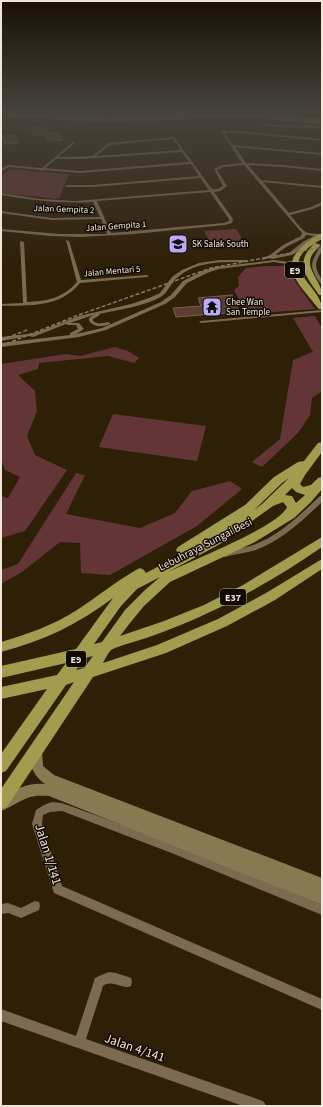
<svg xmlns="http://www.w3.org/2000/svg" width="323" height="1107" viewBox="0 0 323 1107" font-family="'Source Sans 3',sans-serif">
<rect width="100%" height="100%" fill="#2e1f07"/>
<g fill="#643536">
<polygon points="10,169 69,174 59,199 1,193 1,177"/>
<polygon points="236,229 247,246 213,249 204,231"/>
<polygon points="267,266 287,266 293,278 315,309 247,314 234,290 239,286 238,277 246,268"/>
<polygon points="315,316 322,328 322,391 312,398 310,415 298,433 262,467 252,462 280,439 293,360 313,352 293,318"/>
<polygon points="115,347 128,351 139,358 134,363 108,356 39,363 38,369 18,375 35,391 37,411 27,436 35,455 67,470 25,531 1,538 1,496 8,498 20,477 5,470 1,459 1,364 66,354 80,356"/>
<polygon points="113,414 206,426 197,461 99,447"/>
<polygon points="76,473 85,475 66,514 140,528 175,513 192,491 230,481 242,489 197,526 110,575 81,573 80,543 60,542 22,572 1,584 1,570 18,564"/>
</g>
<g fill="#593f31" stroke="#7b5e50">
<polygon points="44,127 47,133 59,132 63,140 49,141 46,135 34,135 31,128"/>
<polygon points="15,135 18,143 5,144 2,136"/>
<polygon points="232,295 239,312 176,317 173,308 201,306 198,298"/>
</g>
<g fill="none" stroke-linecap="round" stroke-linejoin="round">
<g fill="#7c6a51" fill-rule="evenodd">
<polygon points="262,123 277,125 322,126 322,128 277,127 261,125"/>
<path d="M221,131H238L322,139V141L238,133H224L233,145L322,153V155L235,147L246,163L283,165L322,169V171L283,167L248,165L261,180L322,186V188L263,182L289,213L311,207L322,202V205L313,209L290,215C295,220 302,232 309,233C313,234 318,233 322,235L321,236L308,243L292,255L272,259L270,258L262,260V258L270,255L283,245L301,236L302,233L244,165L223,167L217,170L227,186L220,191L214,192L233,219L232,223L225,225L134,234L80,237L50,236L1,231V229L60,234H107L101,219L52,220L1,213V211L52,218L100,217L93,202C62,204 32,200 1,195V193L40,199L75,201L209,190L200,178L93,187H67L65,186L67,185H93L199,176L191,164L80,173L43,170L41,171L39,170L9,167L1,172V169L8,165L42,168L74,141L75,143L58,157L92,156L109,143L174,137L212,189H218L223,186L214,169L222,165L242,163ZM173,139L181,150L96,156L110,145ZM182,152L189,162L80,171L45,168L56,159H82ZM210,192L229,219V221L224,223L111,233L97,201ZM306,235L314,236L304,241L289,253L274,256L286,247L304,238Z"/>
<path d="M66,240L69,241L81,280L147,275L149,276L147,277L80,283C60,308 30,305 1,306V304L23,303L20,241L24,242L27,302C48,301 63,298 77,282Z"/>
<path d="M320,247H322C322,254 316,258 316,265C316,272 322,277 322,283H320C309,267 310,263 320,247Z"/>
<path d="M219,260H246L248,261L246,262C222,262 197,261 178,277C171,282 169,291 162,296C147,306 117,310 99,314L100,315L93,319V321C98,325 102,323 108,322L110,323V324C102,327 95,328 89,321V318L93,315L70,323H79L84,329L76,334L102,328L161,302L171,295L183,281L203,271L216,267L274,260L289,262L297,271L293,272L286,264L274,262L219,269L207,273L187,283L175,297L165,304L106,330L79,337L1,347V343L70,335V333L78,329L76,325H68L66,324L33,337L29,336L1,341V337L35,333L79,316L131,304L149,298L160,293L172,277L182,270L199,263Z"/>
<polygon points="322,310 322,312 201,323 199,322 201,321"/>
<path d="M320,496H322V502C302,521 282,540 256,550C246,553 235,554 225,557L223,556L221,554L223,552C232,549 243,549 253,545C279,536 300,515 320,496Z"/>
<polygon points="52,802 62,803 175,844 322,905 322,915 174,854 62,811 50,812 43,815 42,824 62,886 322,999 322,1010 54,893 32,824 36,810 44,805"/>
<polygon points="35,901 39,902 40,906 39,910 21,918 8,913 1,914 1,904 8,903 21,908"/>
<path d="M109,972L116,973L131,978L132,982L131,986C122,990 113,979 103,986L86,1039L260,1100L264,1102L266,1106H243L1,1021V1009L76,1036L95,978L99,976Z"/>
</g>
<g fill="#877950" fill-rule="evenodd">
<polygon points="291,112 322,113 322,115 293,113"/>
<polygon points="1,115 107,120 224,116 263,117 322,122 322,124 263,119 224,118 107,122 1,117"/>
<path d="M36,743L40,745L42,749L43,766L54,775L322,878V905L49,796C24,794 21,803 1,811L2,797C15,789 30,782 45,784C33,776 25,759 32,745Z"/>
</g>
<g fill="#a29c4e" fill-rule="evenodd">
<polygon points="1,112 87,116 248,113 322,118 322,122 248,117 87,120 1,116"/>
<path d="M319,234H322V239L315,243L321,245C318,248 314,251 312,255C304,269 322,281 322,295H319C306,276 294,263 314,244C275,267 322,286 322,309H319C292,276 274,262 319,234Z"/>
<path d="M322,442V452L305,475L300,484L303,487L311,485L318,478L322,477V489L311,502L294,518L255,542L170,582L144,606L130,623L120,636L164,621L204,605L243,585L322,537V547C269,584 213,614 152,636C144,639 115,647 111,650C108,653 105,659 103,663L157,645L218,619L266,593L322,559V569L275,600L227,626L166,653L93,677L7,807L1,809V789L74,682L66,685L6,771L1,773V754L47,689L1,699V687L57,675L66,663L1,678V666L76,649L113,598C79,624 43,641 1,652V642C28,634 54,625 77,610C97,597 115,582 136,570L140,568L144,570L146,573L182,554L178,553L176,550L178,547L245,505L274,477L298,462L304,461L318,443ZM289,478L262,504L254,510L282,483ZM292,488L296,492L305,495L296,503L292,496L285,495ZM283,502L287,507C280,526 190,561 168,572L220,544L273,506ZM160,577L145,590L125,610L102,642L94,644L121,606L137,589ZM93,656L84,668L76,670L85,658Z"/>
</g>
<g stroke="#887b67" stroke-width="1.5" stroke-dasharray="4 2" stroke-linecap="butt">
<polyline points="1,340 27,330"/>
<polyline points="1,346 76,316 211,268 322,247"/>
</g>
</g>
<linearGradient id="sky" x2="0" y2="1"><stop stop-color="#191104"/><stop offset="0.42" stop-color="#46423c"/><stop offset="1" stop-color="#46423c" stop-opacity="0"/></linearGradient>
<rect width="323" height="267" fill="url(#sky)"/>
<defs>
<g id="school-square" transform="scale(1)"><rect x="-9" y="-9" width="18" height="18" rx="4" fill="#b9abf7" stroke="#110a03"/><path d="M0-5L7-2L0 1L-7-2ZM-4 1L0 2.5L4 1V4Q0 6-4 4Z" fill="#111"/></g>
<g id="temple-square" transform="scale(1)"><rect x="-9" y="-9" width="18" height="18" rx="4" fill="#b9abf7" stroke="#110a03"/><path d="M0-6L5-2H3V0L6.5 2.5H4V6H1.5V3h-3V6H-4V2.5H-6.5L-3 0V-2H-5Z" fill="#111"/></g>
</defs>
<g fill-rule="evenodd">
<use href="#school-square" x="178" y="244"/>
<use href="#temple-square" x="212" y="307"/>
</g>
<g text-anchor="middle" stroke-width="3" stroke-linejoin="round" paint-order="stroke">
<g font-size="9" fill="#f0e6d8" stroke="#110a03">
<text transform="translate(64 209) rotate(2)" y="3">Jalan Gempita 2</text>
<text transform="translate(116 226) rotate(-4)" y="3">Jalan Gempita 1</text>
<text transform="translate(112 271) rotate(-5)" y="3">Jalan Mentari 5</text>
</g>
<g font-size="9" fill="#f0e6d8" stroke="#110a03" text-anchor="start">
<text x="192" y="247">SK Salak South</text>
<text x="226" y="305">Chee Wan<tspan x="226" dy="10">San Temple</tspan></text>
</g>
<g fill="#110a03" stroke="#ada498" stroke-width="1">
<rect x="285" y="262" width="20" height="16" rx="3"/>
<rect x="220" y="589" width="26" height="16" rx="3"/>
<rect x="66" y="651" width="20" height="16" rx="3"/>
</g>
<g font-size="10" font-weight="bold" fill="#f0e6d8">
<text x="295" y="274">E9</text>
<text x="233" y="601">E37</text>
<text x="76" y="663">E9</text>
</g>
<g font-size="11" fill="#f0e6d8" stroke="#110a03">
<text transform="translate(205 544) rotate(-27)" y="4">Lebuhraya Sungai Besi</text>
</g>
<g font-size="13" fill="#f0e6d8" stroke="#110a03">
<text transform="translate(49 854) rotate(73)" y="5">Jalan 1/141</text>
<text transform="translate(135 1047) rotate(19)" y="5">Jalan 4/141</text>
</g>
</g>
<rect width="323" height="1107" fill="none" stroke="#f0e6d8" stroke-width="4"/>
</svg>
